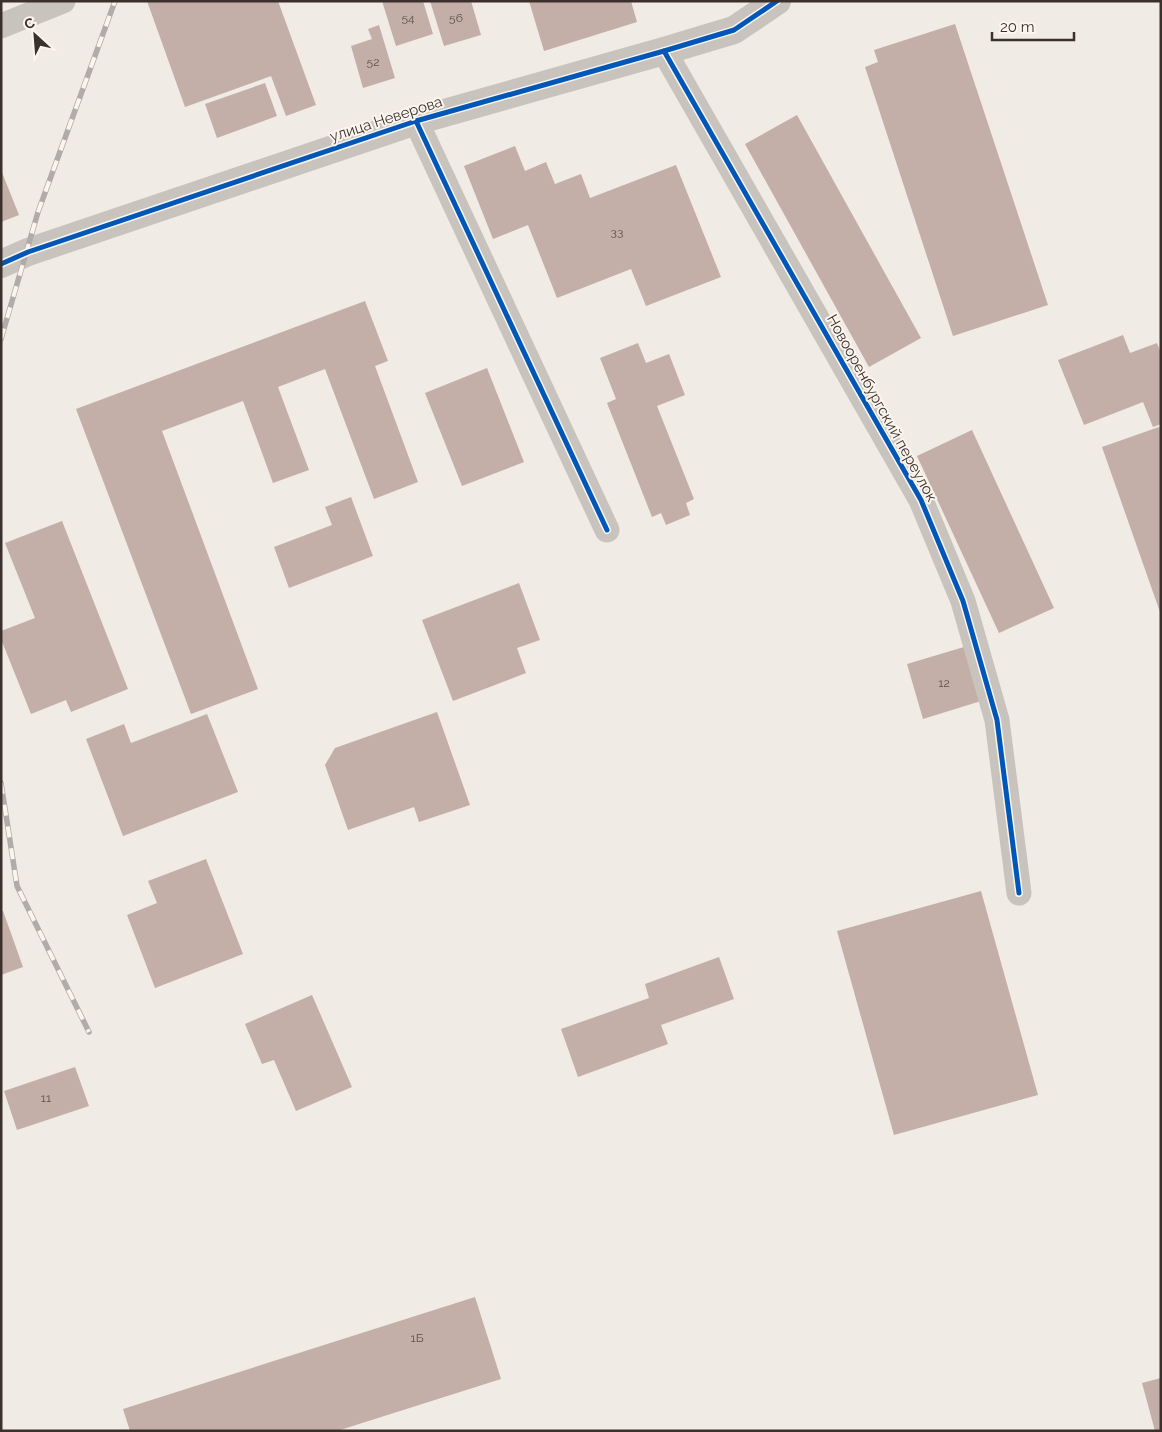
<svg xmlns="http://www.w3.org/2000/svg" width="1162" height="1432" viewBox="0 0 1162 1432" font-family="Raleway,sans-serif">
<rect width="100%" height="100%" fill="#f0ebe5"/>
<g fill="#c3afa7">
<polygon points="147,1 278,1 316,105 286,116 271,76 185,107"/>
<polygon points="382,1 423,1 433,34 396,46"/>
<polygon points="430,1 471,1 481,35 444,46"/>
<polygon points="529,1 631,1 637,22 544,51"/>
<polygon points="955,24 1048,305 953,336 865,67 878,62 874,50"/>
<polygon points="379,25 395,78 363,88 351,46 372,39 368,29"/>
<polygon points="265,83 277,116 217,138 205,104"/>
<polygon points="797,115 921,338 869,367 745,144"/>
<polygon points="515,146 525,171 546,162 555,184 581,174 590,198 676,165 721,277 646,306 631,269 557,298 528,225 493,239 464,166"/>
<polygon points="1,170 19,215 1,222"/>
<polygon points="365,301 388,361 375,366 418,482 374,499 325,369 278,387 309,470 273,483 243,401 162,431 258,689 191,714 76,409"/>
<polygon points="1123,335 1130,353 1157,343 1161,353 1161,424 1153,427 1143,402 1084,425 1058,360"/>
<polygon points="638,343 646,363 669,354 685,395 657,406 694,499 686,503 690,515 666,525 661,513 652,517 607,403 616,399 600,358"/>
<polygon points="487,368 524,462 462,486 425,393"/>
<polygon points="1159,427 1161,431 1160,612 1102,447"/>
<polygon points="972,430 1054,608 999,633 917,456"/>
<polygon points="351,497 373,556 289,588 274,547 332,525 325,507"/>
<polygon points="62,521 128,689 71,712 66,700 31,714 1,639 1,631 35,618 5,543"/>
<polygon points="519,583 540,640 517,648 526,673 453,701 422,620"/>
<polygon points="964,647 981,701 923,719 907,664"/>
<polygon points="437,712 470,805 419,822 414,807 348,830 325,765 335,748"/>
<polygon points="207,714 238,792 123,836 86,739 124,724 131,743"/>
<polygon points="206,859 243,954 155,988 127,915 157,903 148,881"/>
<polygon points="981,891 1038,1095 894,1135 837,931"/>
<polygon points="1,911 3,911 23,967 1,975"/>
<polygon points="719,957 734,999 661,1025 668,1044 578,1077 561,1029 649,998 645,984"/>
<polygon points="312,995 352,1087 296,1111 274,1060 262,1064 245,1024"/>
<polygon points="75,1067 89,1106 17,1130 4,1091"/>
<polygon points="475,1297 501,1379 337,1431 130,1431 123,1409"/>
<polygon points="1161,1378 1161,1431 1155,1431 1142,1383"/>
</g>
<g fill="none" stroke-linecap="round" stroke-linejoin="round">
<g stroke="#c9c3be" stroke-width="25">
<polyline points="1,26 63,1"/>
<polyline points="664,51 921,500 963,601 997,720 1019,893"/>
<polyline points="416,121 607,530"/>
</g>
<polyline stroke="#c9c3be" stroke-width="28" points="1,264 28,252 416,121 664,51 734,30 777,1"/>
<g stroke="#b1aca8" stroke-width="5.5">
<g id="rail">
<polyline points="1,339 38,212 115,1"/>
<polyline points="1,783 17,886 89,1032"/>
</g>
</g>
<use href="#rail" stroke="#fbf5ee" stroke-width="4" stroke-dasharray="11" stroke-linecap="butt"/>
<g stroke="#fbf5ee" stroke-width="8">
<g id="cycleway">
<polyline points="664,51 921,500 963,601 997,720 1019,893"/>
<polyline points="416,121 607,530"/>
<polyline points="1,264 28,252 416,121 664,51 734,30 777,1"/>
</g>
</g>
<use href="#cycleway" stroke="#0057b8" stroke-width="5"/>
</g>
<g text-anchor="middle" stroke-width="4" stroke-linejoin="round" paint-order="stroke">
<g font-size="12" fill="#5d504a">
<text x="408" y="22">54</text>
<text x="456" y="22">56</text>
<text x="373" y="66">52</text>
<text x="617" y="236">33</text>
<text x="944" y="687">12</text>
<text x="46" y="1102">11</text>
<text x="417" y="1342">1Б</text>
</g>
<g font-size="15" fill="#3b302b" stroke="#fbf5ee">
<text transform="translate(386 119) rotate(-18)" y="5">улица Неверова</text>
<text transform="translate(882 408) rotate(61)" y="5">Новооренбургский переулок</text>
</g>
</g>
<rect width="1162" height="1432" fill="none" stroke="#3b302b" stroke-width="5"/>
<g transform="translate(35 35) rotate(334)" stroke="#fbf5ee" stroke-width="4" paint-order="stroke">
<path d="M0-4L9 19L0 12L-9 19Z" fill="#3b302b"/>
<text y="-8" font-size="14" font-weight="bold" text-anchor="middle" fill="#3b302b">С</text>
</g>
<path d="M992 32v8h82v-8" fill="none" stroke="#3b302b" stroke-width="2.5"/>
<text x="1000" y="32" font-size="15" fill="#3b302b" stroke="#fbf5ee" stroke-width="4" paint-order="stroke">20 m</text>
</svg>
